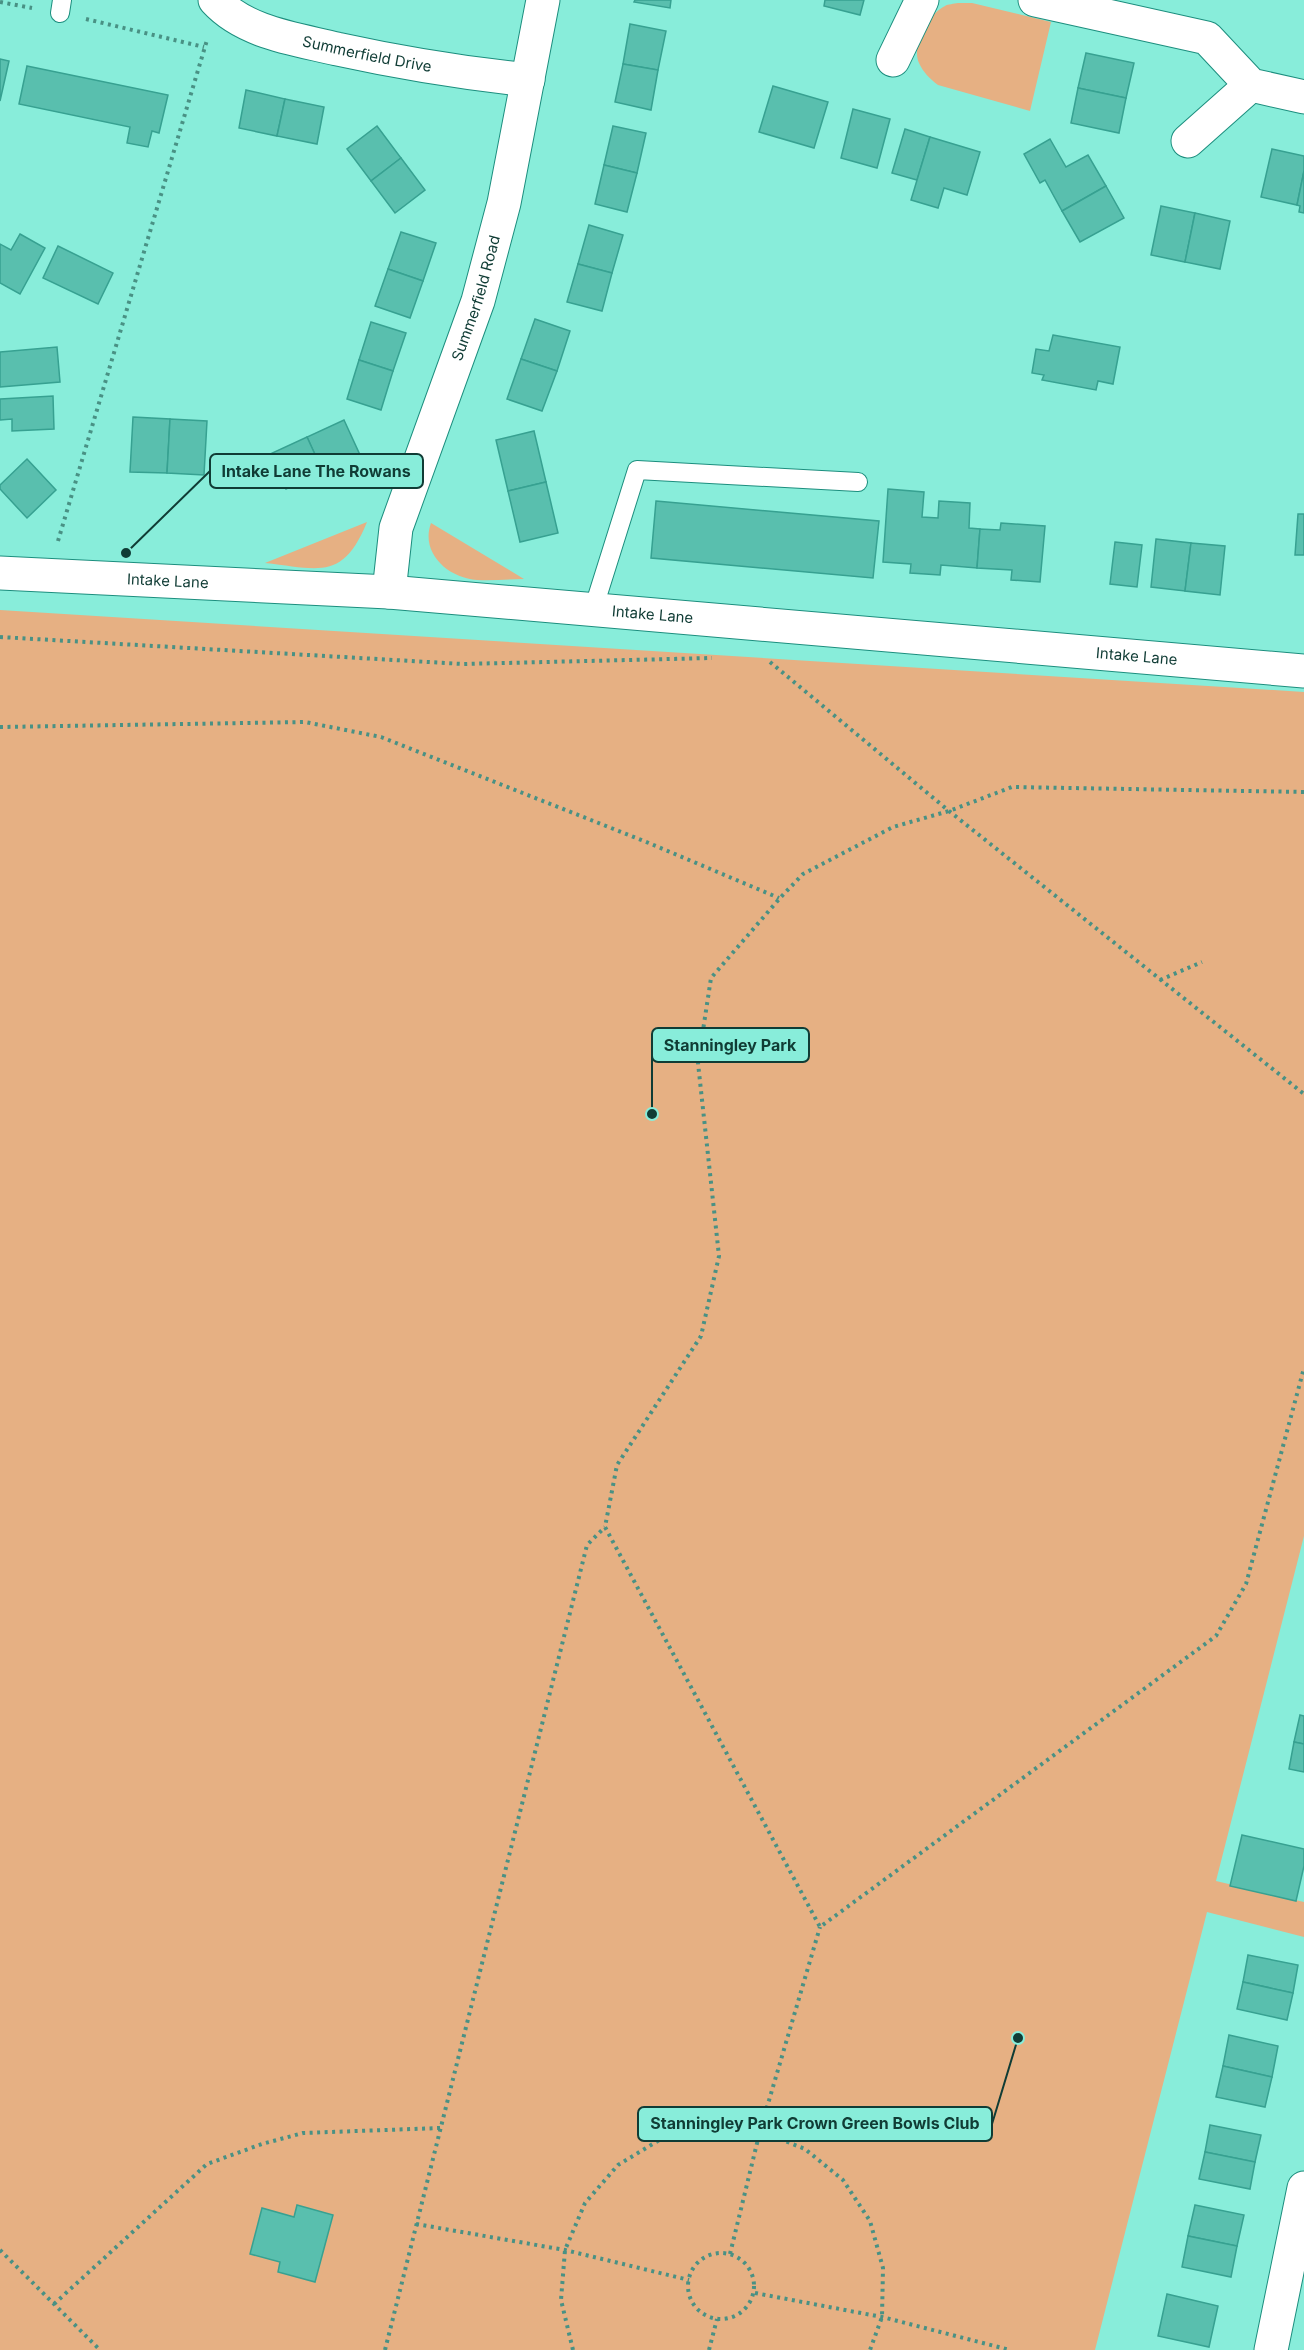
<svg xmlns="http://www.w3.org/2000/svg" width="1304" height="2350" viewBox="0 0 1304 2350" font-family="Inter,sans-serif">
<rect width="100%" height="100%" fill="#88edda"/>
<g fill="#e6b083">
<path d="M958,3H972L1051,22L1030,111L938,85C930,79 923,72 919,63C911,46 928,14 945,6C948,4 954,4 958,3Z"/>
<path d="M367,522C343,581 319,569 265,563Z"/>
<path d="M431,523L524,579C508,579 492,581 477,580C448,578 420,553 431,523Z"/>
<polygon points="0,610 1304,692 1304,1536 1216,1881 1304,1902 1304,1937 1207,1912 1095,2350 0,2350"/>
</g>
<g fill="#59bfae" stroke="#37a191" stroke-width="1.5">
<polygon points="635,0 671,0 670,8 634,2"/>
<polygon points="825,0 864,0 860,15 824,6"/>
<polygon points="630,24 666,31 658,70 623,64"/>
<polygon points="1086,53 1134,63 1126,98 1078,88"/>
<polygon points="0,59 9,61 0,101"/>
<polygon points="623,64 658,70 651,110 615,102"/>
<polygon points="27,66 168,95 159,133 152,131 148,147 127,143 130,127 19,104"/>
<polygon points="773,86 828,102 814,148 759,132"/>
<polygon points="1078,88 1126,98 1119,133 1071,123"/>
<polygon points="246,90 285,99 277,136 239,128"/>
<polygon points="285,99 324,107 317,144 277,136"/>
<polygon points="853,109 890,119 877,168 841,158"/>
<polygon points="377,126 401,158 371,181 347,149"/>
<polygon points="613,126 646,133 637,173 604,165"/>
<polygon points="905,129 930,137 917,180 892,173"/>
<polygon points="930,137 980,152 967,195 944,188 938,208 911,200"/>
<polygon points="1050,139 1066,167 1088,155 1106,186 1062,211 1045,180 1040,183 1024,154"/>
<polygon points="1272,149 1304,156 1304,171 1297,205 1261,197"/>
<polygon points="401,158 425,190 395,213 371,181"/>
<polygon points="604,165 637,173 627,212 595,204"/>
<polygon points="1304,171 1304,213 1299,212 1300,206 1297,205"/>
<polygon points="1106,186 1124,218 1080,242 1062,211"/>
<polygon points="1161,206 1195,213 1185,262 1151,255"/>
<polygon points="1195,213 1230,221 1220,269 1185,262"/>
<polygon points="589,225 623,235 612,273 578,264"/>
<polygon points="401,232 436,243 423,281 388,269"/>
<polygon points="20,234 45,248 20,294 0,283 0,244 11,250"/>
<polygon points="58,246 113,273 98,304 43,278"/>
<polygon points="578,264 612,273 602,311 567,302"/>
<polygon points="388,269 423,281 410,318 375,306"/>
<polygon points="535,319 570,331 557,371 521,359"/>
<polygon points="371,322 406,333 393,371 359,360"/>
<polygon points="1053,335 1120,347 1113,384 1098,381 1096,390 1042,380 1044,375 1032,373 1036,349 1049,351"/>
<polygon points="57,347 60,382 0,387 0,352"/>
<polygon points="521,359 557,371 542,411 507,399"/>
<polygon points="359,360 393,371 381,410 347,399"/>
<polygon points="53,396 54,429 12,431 12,419 0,420 0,399"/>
<polygon points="133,417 170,419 167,473 130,472"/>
<polygon points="170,419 207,421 204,475 167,473"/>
<polygon points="344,420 360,455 323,472 307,437"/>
<polygon points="534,431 546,482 508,491 496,440"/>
<polygon points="307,437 323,472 286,489 270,454"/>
<polygon points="27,459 56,490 27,518 0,489 0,485"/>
<polygon points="546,482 558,533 520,542 508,491"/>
<polygon points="888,489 924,492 922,517 938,518 939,501 970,503 969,528 980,529 977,568 941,565 940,575 910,573 911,564 883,562"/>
<polygon points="656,501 879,521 873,578 651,558"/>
<polygon points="1298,514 1304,514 1304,555 1295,555"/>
<polygon points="1001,523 1045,526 1040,582 1011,580 1012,570 977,568 980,529 1000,530"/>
<polygon points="1156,539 1191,543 1185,591 1151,587"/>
<polygon points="1115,542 1142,545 1137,587 1110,584"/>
<polygon points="1191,543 1225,546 1220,595 1185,591"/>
<polygon points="1300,1715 1304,1716 1304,1744 1294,1742"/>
<polygon points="1294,1742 1304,1744 1304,1772 1289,1769"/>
<polygon points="1242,1835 1304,1849 1304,1866 1296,1901 1230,1886"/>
<polygon points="1248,1955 1298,1965 1293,1993 1243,1982"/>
<polygon points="1243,1982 1293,1993 1287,2020 1237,2009"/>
<polygon points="1229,2035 1278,2046 1272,2077 1223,2066"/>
<polygon points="1223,2066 1272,2077 1265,2107 1216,2097"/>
<polygon points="1210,2125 1261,2135 1255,2162 1205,2152"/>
<polygon points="1205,2152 1255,2162 1250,2189 1199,2179"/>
<polygon points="297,2205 333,2215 315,2282 278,2272 280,2262 250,2254 262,2208 294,2217"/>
<polygon points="1195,2205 1244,2215 1237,2246 1188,2236"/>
<polygon points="1188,2236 1237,2246 1231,2277 1182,2267"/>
<polygon points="1167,2294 1218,2306 1209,2347 1158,2336"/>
</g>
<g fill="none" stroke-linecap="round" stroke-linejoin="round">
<g stroke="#1c8e7e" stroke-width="20">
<g id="lane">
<polyline points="60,13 62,0"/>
<polyline points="593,610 637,470 858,482"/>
</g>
</g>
<g stroke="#1c8e7e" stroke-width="35">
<g id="street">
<path id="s1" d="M215,0C245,33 296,39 337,49C401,63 463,73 528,80"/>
<polyline points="1035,0 1207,38 1251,85 1304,97"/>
<polyline points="893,60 922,0"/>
<polyline points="1188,141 1251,85"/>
<path id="s2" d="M389,592L396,528L478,301L504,203L543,0"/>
<polyline points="1271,2350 1304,2188"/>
</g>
</g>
<g stroke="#1c8e7e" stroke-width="35">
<g id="secondary">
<path id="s3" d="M0,573L389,592L1304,671"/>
</g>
</g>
<g stroke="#499184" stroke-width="4" stroke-dasharray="3 4.5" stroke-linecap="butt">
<polyline points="0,2 32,8"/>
<polyline points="86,19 204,47"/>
<polyline points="58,541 207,40"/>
<polyline points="0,637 463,664 712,658"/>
<polyline points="770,662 949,811 1304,1094"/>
<polyline points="0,727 305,722 381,737 644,841 779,898"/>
<polyline points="1304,792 1012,787 949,811 893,827 803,874 780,898 711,978 698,1063 719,1256 701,1336 617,1465 605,1527 820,1927 1216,1636 1246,1584 1304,1368"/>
<polyline points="1160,980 1202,962"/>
<polyline points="416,2224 565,2250 689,2280"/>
<polyline points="0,2250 100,2350"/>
<circle cx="721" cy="2286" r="33"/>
<polyline points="730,2254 760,2131 820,1927"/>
<polyline points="755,2293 882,2317 1010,2350"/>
<polyline points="54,2304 207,2164 262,2144 303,2133 440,2128"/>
<polyline points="385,2350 587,1545 605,1527"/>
<polyline points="573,2350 561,2300 565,2250 585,2203 618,2165 661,2139 709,2127 760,2131 805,2149 843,2180 870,2221 883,2268 882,2317 870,2350"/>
<polyline points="709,2350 717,2319"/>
</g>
<use href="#lane" stroke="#fff" stroke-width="18"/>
<use href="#street" stroke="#fff" stroke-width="33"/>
<use href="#secondary" stroke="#fff" stroke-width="33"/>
</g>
<g text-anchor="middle" stroke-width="5" stroke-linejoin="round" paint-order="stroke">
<g font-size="15" fill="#103c35" stroke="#88edda">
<text dy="5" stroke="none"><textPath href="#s1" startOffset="164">Summerfield Drive</textPath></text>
<text dy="5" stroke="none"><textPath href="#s2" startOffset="308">Summerfield Road</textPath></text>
<text dy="5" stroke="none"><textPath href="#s3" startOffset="168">Intake Lane</textPath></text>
<text dy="5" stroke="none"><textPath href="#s3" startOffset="654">Intake Lane</textPath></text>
<text dy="5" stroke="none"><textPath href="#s3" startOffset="1140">Intake Lane</textPath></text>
</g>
</g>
<path fill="none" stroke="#103c35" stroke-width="2" d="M126 553L210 471M652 1114L652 1045M1018 2038L992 2124"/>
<g fill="#103c35" stroke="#88edda" stroke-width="2">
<circle cx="126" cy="553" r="6"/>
<circle cx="652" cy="1114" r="6"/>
<circle cx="1018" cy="2038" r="6"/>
</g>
<g fill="#88edda" stroke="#103c35" stroke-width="2">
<rect x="210" y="454" width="213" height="34" rx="6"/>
<rect x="652" y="1028" width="157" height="34" rx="6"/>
<rect x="638" y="2107" width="354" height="34" rx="6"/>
</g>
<g font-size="16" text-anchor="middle" font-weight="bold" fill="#103c35">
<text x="316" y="477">Intake Lane The Rowans</text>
<text x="730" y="1051">Stanningley Park</text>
<text x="815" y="2129">Stanningley Park Crown Green Bowls Club</text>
</g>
</svg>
